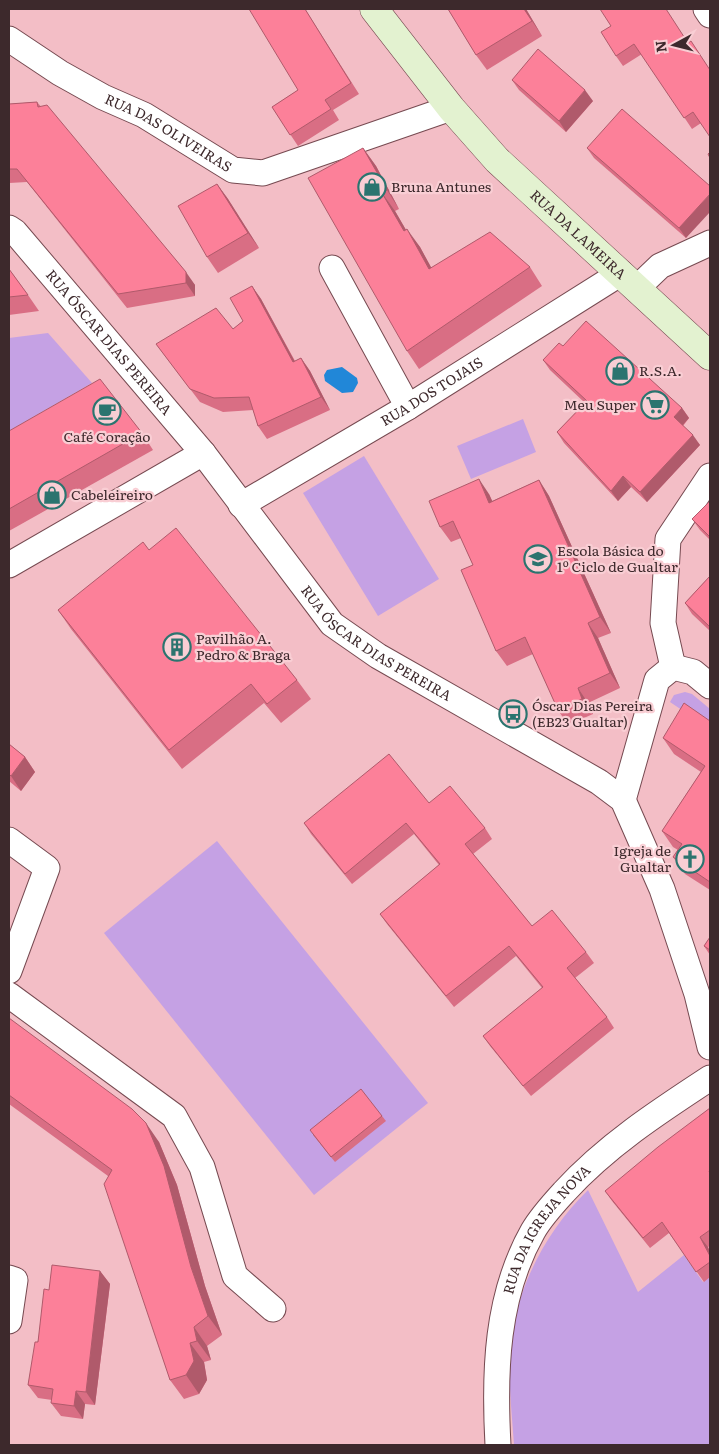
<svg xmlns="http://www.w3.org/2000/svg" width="719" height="1454" viewBox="0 0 719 1454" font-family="Literata,serif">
<rect width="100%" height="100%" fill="#f3bec6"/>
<g fill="#c5a1e4">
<polygon points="48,333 92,383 9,431 9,338"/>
<polygon points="523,419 536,452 471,479 457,446"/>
<polygon points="364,456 439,579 378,616 303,493"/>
<polygon points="685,692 692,694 710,709 710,729 670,702 674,695"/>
<polygon points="217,841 428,1103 314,1195 104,933"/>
<path d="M588,1190L638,1292L684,1255L703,1282L710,1277V1445H514C512,1414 508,1382 510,1350C515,1290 545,1232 588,1190Z"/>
</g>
<polygon fill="#2187d8" points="342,367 357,378 358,383 353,392 342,393 325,381 324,375 327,370"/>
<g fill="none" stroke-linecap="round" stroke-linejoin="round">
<g stroke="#764a51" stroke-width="27">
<g id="street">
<polyline points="706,9 710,15"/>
<path id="s1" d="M9,39L60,73L103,97L144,115L233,170L263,173L451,108"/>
<path id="s2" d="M9,228L15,232L203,453L332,624L378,656L599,782L623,800L662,889L697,994L710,1047"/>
<polyline points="332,268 408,407"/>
<polyline points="637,288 660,266 710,243"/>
<path id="s3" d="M241,505L408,407L621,273"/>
<polyline points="9,565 203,453"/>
<polyline points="673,667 663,623 668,539 710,476"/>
<polyline points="623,800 657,680 673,667 693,672 710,686"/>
<polyline points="9,840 47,868 9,971"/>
<polyline points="9,995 174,1116 202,1167 235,1276 273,1309"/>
<polyline points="9,1278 15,1280 9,1321"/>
<path id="s4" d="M498,1445C494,1372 496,1296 533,1231C541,1217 553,1204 564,1192C606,1146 658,1112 710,1078"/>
</g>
</g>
<g stroke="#764a51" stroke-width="29">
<g id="secondary">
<path id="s5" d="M374,9L451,108L497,160L710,356"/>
</g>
</g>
<use href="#street" stroke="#fff" stroke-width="25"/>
<use href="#secondary" stroke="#e3f2d0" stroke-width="28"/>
</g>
<g fill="#d96e84">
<polygon points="305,9 359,94 333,110 339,120 298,146 272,107 298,90"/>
<polygon points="448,9 526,9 542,36 487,70 476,55"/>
<polygon points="666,9 701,123 692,129 642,54 623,66 616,56 611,26"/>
<polygon points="512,80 593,101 566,132 519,90"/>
<polygon points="37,102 195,285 195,296 127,308 27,182 9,183 9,104"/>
<polygon points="363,148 376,166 399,209 395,211 406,230 420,247 431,268 530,267 542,286 419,369 407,351"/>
<polygon points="587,148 710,186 686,238 594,158"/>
<polygon points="217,184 228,199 259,248 218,273 207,257"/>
<polygon points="9,269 28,295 39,311 9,315"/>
<polygon points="252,286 261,299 295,361 301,358 310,371 330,410 267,439 258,426 253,410 223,412 200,402 156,344 233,329 243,321"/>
<polygon points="563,346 682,408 689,418 683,426 700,445 647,502 631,487 618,501 564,443 557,432 585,403 550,370 543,360"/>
<polygon points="9,431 142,433 153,450 9,531"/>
<polygon points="539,480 549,496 611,633 598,638 620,688 588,703 593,714 568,725 558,710 533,654 507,666 496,651 473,565 461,538 451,542 440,527 489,494 492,501"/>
<polygon points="710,501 710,540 700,530 692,519"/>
<polygon points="149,550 297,680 311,699 281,723 264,703 182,769 71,629 58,610"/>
<polygon points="710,576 710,631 692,614 685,603"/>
<polygon points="710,721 710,890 685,874 673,857 678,850 673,847 662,831 701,772 674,754 663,738"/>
<polygon points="9,744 25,757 35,772 21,791 9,781"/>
<polygon points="429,803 485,828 492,839 473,854 532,926 586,952 594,963 575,978 607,1017 614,1028 531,1096 490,1046 483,1036 542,988 516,956 454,1007 387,924 380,914 439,865 414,834 352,884 311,834 304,823"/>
<polygon points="710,937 710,955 704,946"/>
<polygon points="9,1018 159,1142 177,1185 205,1286 222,1335 207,1346 211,1360 204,1362 207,1380 199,1394 184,1399 170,1380 108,1176 9,1104"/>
<polygon points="710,1108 710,1246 708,1247 710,1252 710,1277 704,1282 669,1233 650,1248 612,1201 605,1191"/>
<polygon points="382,1116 386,1121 335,1162 313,1135"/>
<polygon points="100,1271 110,1284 95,1405 85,1404 83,1419 61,1416 51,1403 52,1400 38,1398 28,1385 49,1290"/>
</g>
<g fill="#b05a6b">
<polygon points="524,9 526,9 542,36"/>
<polygon points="585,90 593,101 566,132 559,121"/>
<polygon points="363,148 376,166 399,209 387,190"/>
<polygon points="217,184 228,199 259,248 248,233"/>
<polygon points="382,193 395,211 417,249 404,231"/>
<polygon points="710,194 710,212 686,238 679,228"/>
<polygon points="407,229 420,247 442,287 429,269"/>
<polygon points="186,272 195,285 195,296 186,283"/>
<polygon points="252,286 261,299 302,375 293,362"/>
<polygon points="301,358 310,371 330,410 321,397"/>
<polygon points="682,408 689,418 681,427 674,417"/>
<polygon points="693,435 700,445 647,502 640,492"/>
<polygon points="623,476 631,487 618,501 611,491"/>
<polygon points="479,479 489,494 500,518 489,503"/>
<polygon points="539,480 549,496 611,633 600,617"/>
<polygon points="588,623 598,638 620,688 610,673"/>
<polygon points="578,688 588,703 593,714 582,699"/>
<polygon points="25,757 35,772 21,791 11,776"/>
<polygon points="146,1123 159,1142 177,1185 205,1286 222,1335 208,1316 191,1267"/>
<polygon points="700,1237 708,1247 710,1252 710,1256"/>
<polygon points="100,1271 110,1284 95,1405 86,1392"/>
<polygon points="194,1327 207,1346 211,1360 197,1341"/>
<polygon points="190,1343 204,1362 207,1380 199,1394 186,1375"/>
<polygon points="76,1391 85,1404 83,1419 74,1406"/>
</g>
<g fill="#fc8099" stroke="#b05a6b">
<polygon points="249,9 305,9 351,83 325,100 331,109 290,135 272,107 298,90"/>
<polygon points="448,9 524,9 532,21 476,55"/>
<polygon points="600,9 666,9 688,43 691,41 710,70 710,137 693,112 684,118 634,44 616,56 601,32 611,26"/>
<polygon points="538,49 585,90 559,121 512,80"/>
<polygon points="37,102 38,107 47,105 186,272 186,283 118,294 17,169 9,169 9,104"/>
<polygon points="622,109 710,186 710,194 679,228 587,148"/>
<polygon points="363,148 387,190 382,193 404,231 407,229 429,269 490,232 530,267 407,351 308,178"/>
<polygon points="710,152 710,158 708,154"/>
<polygon points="217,184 248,233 207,257 178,206"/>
<polygon points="9,269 28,295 9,297"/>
<polygon points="252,286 293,362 301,358 321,397 258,426 249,397 214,398 190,389 156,344 216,308 233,329 243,321 230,298"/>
<polygon points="586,321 682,408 674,417 693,435 640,492 623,476 611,491 557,432 587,401 543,360 559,343 563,346"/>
<polygon points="100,379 142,433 9,509 9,431"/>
<polygon points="479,479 489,503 539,480 600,617 588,623 610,673 578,688 582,699 558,710 525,637 496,651 461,570 473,565 453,521 440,527 429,501"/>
<polygon points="710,501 710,537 692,519"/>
<polygon points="176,528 297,680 267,704 251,684 169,750 58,610 143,542 149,550"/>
<polygon points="710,576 710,627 685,603"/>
<polygon points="684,703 710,721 710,882 673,857 682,844 662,831 705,766 663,738"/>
<polygon points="9,744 25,757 11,776 9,774"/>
<polygon points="389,754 429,803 450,786 485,828 465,844 532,926 552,910 586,952 567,968 607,1017 523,1086 483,1036 543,987 509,946 446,996 380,914 440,864 406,823 345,874 304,823"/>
<polygon points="710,937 710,950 704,946"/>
<polygon points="9,1018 132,1109 146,1123 164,1166 191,1267 208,1316 194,1327 197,1341 190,1343 194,1361 186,1375 170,1380 104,1184 112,1170 9,1095"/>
<polygon points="361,1089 382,1116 331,1157 310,1130"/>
<polygon points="710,1108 710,1170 709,1171 710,1173 710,1230 700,1237 710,1256 710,1262 696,1272 662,1222 643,1238 605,1191 658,1147"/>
<polygon points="52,1265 100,1271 86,1392 76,1391 74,1406 51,1403 53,1389 28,1385 35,1342 38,1342 44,1289 49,1290"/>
</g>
<defs>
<g id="shop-ring" transform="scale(1.4375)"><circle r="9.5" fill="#f9ced4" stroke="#2b746f" stroke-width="1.5"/><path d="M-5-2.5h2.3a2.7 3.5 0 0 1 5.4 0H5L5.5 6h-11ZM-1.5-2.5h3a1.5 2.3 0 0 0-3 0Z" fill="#2b746f"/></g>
<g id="supermarket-ring" transform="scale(1.4375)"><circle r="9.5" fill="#f9ced4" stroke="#2b746f" stroke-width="1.5"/><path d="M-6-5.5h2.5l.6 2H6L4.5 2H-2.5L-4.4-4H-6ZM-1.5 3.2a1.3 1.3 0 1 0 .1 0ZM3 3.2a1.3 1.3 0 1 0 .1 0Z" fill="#2b746f"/></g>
<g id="cafe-ring" transform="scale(1.4375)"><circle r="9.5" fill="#f9ced4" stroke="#2b746f" stroke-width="1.5"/><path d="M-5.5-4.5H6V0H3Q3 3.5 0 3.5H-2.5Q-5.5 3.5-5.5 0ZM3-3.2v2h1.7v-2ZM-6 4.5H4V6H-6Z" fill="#2b746f"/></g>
<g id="school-ring" transform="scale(1.4375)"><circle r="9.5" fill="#f9ced4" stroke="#2b746f" stroke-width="1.5"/><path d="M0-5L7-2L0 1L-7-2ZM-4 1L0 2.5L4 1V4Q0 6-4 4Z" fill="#2b746f"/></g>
<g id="building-ring" transform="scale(1.4375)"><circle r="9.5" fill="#f9ced4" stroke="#2b746f" stroke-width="1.5"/><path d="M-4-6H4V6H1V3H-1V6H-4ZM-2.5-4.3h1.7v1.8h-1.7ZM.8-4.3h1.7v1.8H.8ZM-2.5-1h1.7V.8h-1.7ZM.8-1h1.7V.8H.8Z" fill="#2b746f"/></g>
<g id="bus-ring" transform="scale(1.4375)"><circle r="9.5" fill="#f9ced4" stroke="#2b746f" stroke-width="1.5"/><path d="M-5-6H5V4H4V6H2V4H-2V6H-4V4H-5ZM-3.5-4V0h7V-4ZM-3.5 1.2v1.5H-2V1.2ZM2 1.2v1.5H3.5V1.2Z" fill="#2b746f"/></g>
<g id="church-ring" transform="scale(1.4375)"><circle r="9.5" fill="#f9ced4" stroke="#2b746f" stroke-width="1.5"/><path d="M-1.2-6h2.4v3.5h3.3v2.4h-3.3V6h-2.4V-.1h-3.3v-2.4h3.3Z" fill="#2b746f"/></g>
</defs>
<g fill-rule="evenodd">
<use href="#shop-ring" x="372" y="187"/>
<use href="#shop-ring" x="620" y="371"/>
<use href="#supermarket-ring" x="655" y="405"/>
<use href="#cafe-ring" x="107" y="411"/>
<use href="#shop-ring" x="52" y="495"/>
<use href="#school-ring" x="538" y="559"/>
<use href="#building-ring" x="177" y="647"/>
<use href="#bus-ring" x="513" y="714"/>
<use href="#church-ring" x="690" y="859"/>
</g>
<g text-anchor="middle" stroke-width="4.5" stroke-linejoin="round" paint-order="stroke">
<g font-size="14" fill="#3d292c" stroke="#f9ced4">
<text dy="5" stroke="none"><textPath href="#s1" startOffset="185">RUA DAS OLIVEIRAS</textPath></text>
<text dy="5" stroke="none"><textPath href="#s5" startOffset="305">RUA DA LAMEIRA</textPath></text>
<text dy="5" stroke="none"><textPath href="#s2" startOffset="152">RUA ÓSCAR DIAS PEREIRA</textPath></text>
<text dy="5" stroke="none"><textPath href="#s3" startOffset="222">RUA DOS TOJAIS</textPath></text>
<text dy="5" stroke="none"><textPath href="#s2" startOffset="558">RUA ÓSCAR DIAS PEREIRA</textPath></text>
<text dy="5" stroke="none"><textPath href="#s4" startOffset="228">RUA DA IGREJA NOVA</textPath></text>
</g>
<g font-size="14" fill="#3d292c" stroke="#f9ced4" text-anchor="start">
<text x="391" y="192">Bruna Antunes</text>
<text x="639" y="376">R.S.A.</text>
<text x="636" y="410" text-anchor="end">Meu Super</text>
<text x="107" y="442" text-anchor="middle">Café Coração</text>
<text x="71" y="500">Cabeleireiro</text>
<text x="557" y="556">Escola Básica do<tspan x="557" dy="16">1º Ciclo de Gualtar</tspan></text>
<text x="196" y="644">Pavilhão A.<tspan x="196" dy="16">Pedro &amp; Braga</tspan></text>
<text x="532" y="711">Óscar Dias Pereira<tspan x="532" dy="16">(EB23 Gualtar)</tspan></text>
<text x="671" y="856" text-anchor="end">Igreja de<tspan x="671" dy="16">Gualtar</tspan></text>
</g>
</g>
<rect width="719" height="1454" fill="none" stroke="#3d292c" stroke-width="20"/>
<g transform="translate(674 45) rotate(263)" stroke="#f9ced4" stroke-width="4" paint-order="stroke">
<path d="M0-4L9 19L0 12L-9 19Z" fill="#3d292c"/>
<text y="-8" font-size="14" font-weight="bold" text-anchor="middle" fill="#3d292c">N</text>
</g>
</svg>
